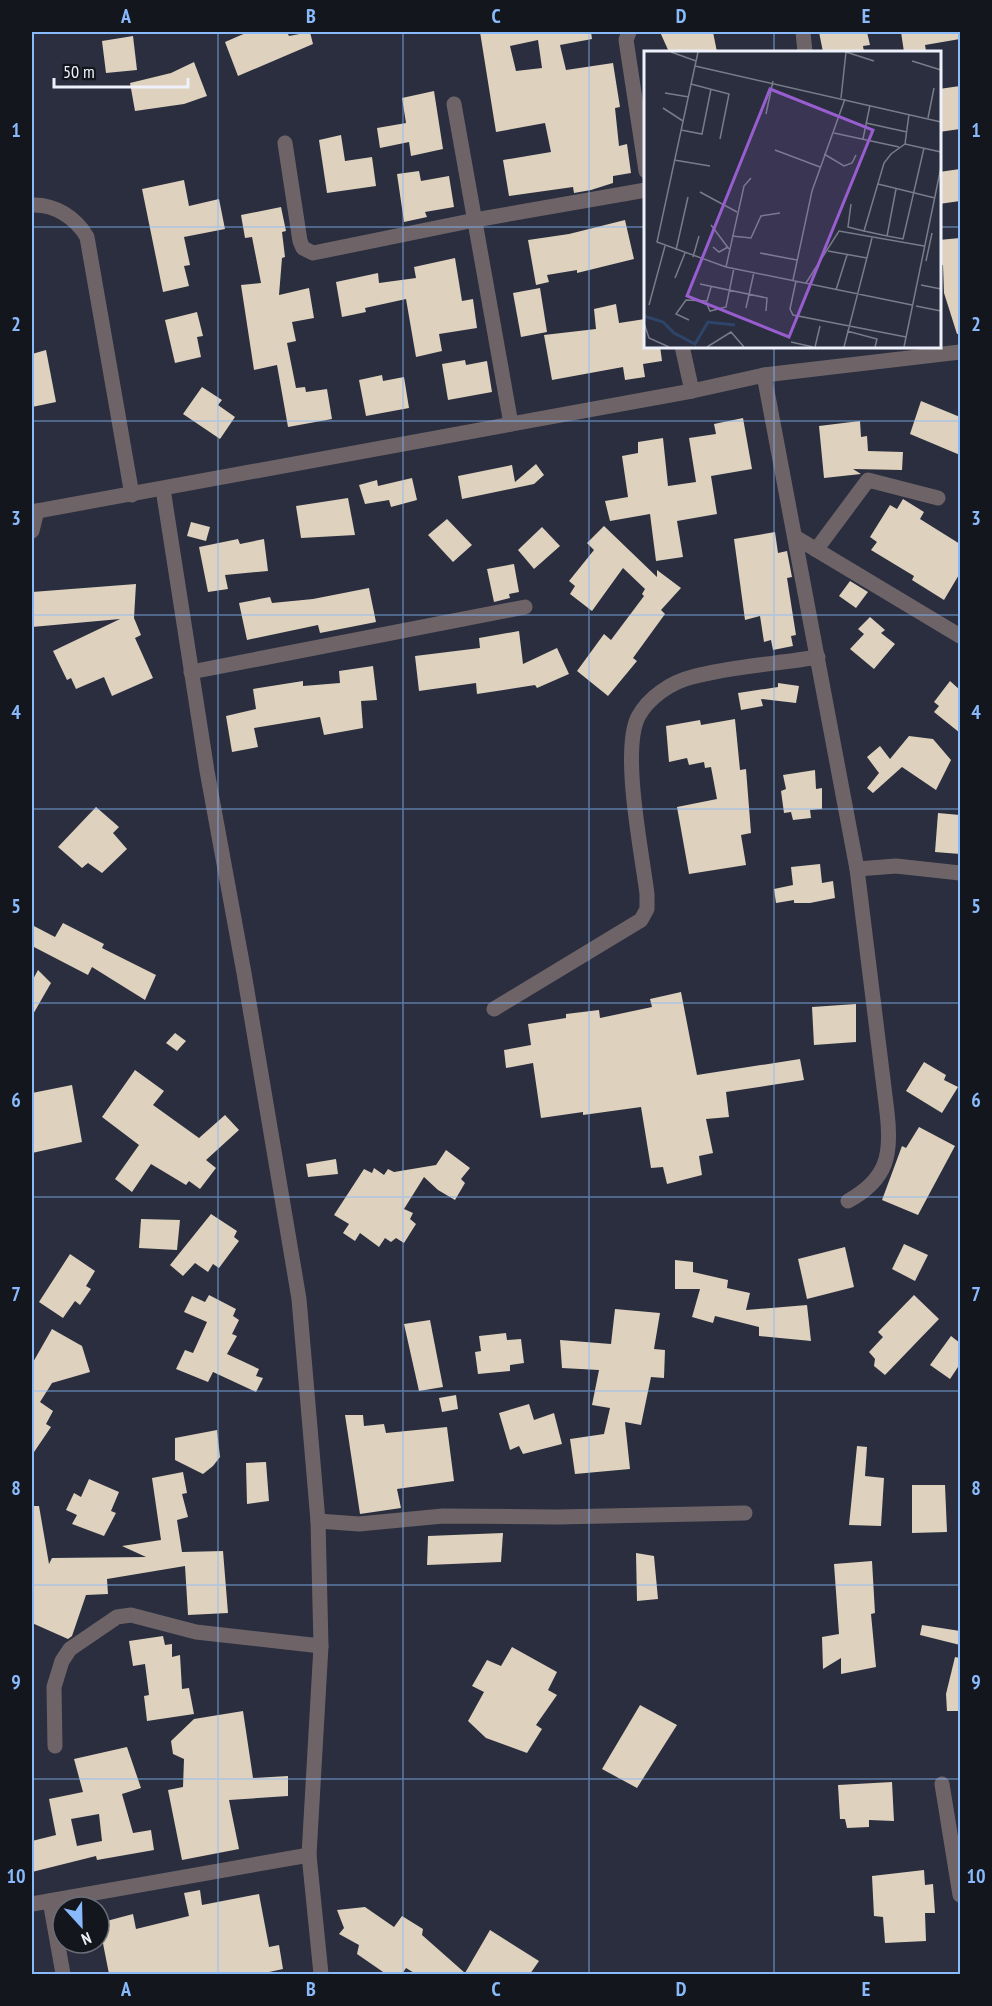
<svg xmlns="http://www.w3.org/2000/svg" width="992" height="2006" viewBox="0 0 992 2006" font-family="'PT Sans Narrow',sans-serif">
<rect width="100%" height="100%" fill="#2a2e3e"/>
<g fill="#ded1be" fill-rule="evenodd">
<polygon points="248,32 287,32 289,36 310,32 313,44 238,76 225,42"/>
<path d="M480,32H591L592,39L560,45L566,70L613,63L620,107L615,108L619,146L627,144L631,173L613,176V183L591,190L574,193L573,187L509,196L503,160L551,152L545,123L496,132ZM538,40L542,68L516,71L510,46Z"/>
<polygon points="660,32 713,32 717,52 669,52"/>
<polygon points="819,32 867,32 870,45 863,46 864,52 823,52"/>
<polygon points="901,32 960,32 960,39 925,45 926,51 904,52"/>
<polygon points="133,36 137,70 106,73 102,41"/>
<polygon points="194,62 207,96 184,104 135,111 130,83 171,73"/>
<polygon points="960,86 960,129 939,132 939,89"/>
<polygon points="434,91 443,149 411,156 409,142 380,148 377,128 406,123 402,98"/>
<polygon points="341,135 345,161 372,157 376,186 327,193 319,140"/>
<polygon points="960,169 960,201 939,204 939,172"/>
<polygon points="419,171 421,181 449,176 454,207 425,212 427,217 404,222 397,174"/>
<polygon points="184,180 189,206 219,199 225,229 184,237 190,265 184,266 189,286 163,292 142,189"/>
<polygon points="281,207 286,231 282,232 285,257 282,258 279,295 309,288 314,318 292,322 296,341 287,343 296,388 305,387 306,392 327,389 332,419 288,427 277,365 254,370 241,285 261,283 252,237 245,238 241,215"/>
<polygon points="625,220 634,259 577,273 577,270 547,275 549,282 536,285 528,240 569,234"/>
<polygon points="960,238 960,334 957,334 944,293 943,265 939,265 939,240"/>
<polygon points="455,258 462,301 473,299 477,328 439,334 442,351 416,357 406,299 365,308 366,312 342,317 336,282 378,273 379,283 416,278 414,267"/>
<polygon points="540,288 547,332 521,337 513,293"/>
<polygon points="616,304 619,323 645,319 645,346 660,346 662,361 643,364 645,377 625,380 623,367 552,380 544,335 596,329 594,309"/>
<polygon points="197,312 203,336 197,337 201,357 175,363 165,320"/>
<polygon points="46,350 56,402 32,407 32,354"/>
<polygon points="465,360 466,365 487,361 492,392 448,400 442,364"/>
<polygon points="382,375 383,381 404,377 409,408 366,416 359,380"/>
<polygon points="202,387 222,400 218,405 235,417 220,439 183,414"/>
<polygon points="921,401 960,417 960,455 910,434"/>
<polygon points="743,418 752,469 711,476 717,514 677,521 683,557 656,561 650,514 610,521 605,501 628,497 622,456 638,453 638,442 663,438 668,486 696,482 689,438 716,434 714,424"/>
<polygon points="860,421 861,437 867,436 868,451 903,452 902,470 853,469 861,474 824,478 819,426"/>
<polygon points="536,464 544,475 534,484 462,499 458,476 512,465 515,482"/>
<polygon points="412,478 417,500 391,507 389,500 365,504 359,485 377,480 378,486"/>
<polygon points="348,498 355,535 301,538 296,506"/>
<polygon points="903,499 924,512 920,519 960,544 960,573 944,600 912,580 914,576 871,550 877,542 870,537 890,505 897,509"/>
<polygon points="447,519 472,545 453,562 428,535"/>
<polygon points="191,522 210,527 206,541 187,536"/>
<polygon points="604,526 657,577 657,570 681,588 661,610 665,614 633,658 637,661 608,696 577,671 604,634 611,640 644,596 642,594 645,589 623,568 592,611 570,594 575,586 569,581 594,550 587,543"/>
<polygon points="542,527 560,546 534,569 518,550"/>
<polygon points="775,532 778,553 787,551 792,577 787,578 796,635 791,636 793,646 773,650 771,640 764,642 760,616 745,620 734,539"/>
<polygon points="238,539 240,544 264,539 268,571 225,575 228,589 208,592 199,547"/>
<polygon points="514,564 519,592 509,594 510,598 494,602 487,569"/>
<polygon points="850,581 868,592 856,608 839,596"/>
<polygon points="136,584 134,618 141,635 135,638 153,678 112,696 104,677 76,689 71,678 67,680 53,651 120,619 32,627 32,592"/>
<polygon points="369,588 376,622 320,633 318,625 247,640 239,603 270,597 272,603 313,599"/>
<polygon points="870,617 885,630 881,633 895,644 874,669 850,649 864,634 858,629"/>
<polygon points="519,631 523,664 557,648 569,674 537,688 535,685 477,694 476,683 419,691 415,656 480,648 479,638"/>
<polygon points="373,666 377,700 361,701 363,728 324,735 320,717 254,728 258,747 232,752 226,716 256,709 253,689 303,681 303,686 340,683 339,671"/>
<polygon points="950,681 960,690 960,733 934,712 939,706 934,702"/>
<polygon points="778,683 799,686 796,703 761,699 763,706 741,710 738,693 778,687"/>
<polygon points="735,719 740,770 746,769 751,833 741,835 746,865 689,874 677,807 717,799 711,767 705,768 704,762 689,765 687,758 669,762 666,726 700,720 701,725"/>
<polygon points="909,736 933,739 951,760 936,790 902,767 873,793 867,788 879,773 867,757 880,746 890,759"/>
<polygon points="815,770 816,789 822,788 822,809 810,810 811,818 793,820 791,812 784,813 781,791 786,789 783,775"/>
<polygon points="96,807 119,827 113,833 127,849 102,873 88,863 82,868 58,847"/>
<polygon points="938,813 960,815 960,854 935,852"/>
<polygon points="820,864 822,883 833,881 835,898 810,903 794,903 794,900 776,903 774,889 793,885 791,867"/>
<polygon points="63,923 104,944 102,948 156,975 145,1000 92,967 88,975 32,946 32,925 55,937"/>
<polygon points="38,970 51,983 32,1016 32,981"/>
<polygon points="681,992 697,1075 800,1059 804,1080 726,1092 729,1117 706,1119 713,1153 699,1156 702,1175 667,1184 663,1167 651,1168 641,1107 583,1115 583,1112 541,1118 533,1063 506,1068 504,1050 531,1045 528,1024 566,1018 566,1014 599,1010 600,1018 652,1007 650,999"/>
<polygon points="856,1004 856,1042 814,1045 812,1007"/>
<polygon points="175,1033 186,1041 177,1051 166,1043"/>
<polygon points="924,1062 946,1075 944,1080 958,1087 942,1113 906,1091"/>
<polygon points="135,1070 164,1091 153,1105 199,1138 225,1115 239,1130 206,1160 216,1168 200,1189 189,1181 186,1185 151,1164 132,1192 115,1179 139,1145 102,1117"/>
<polygon points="72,1085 82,1142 32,1153 32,1093"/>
<polygon points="919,1127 955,1146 918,1215 882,1200 902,1146 906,1148"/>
<polygon points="446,1150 470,1168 461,1179 465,1183 455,1200 438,1190 424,1177 404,1209 413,1213 410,1219 416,1224 404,1243 396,1238 391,1242 385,1238 379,1247 360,1233 355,1241 343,1233 349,1224 334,1215 364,1169 372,1173 374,1168 384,1175 388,1169 394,1172 436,1165"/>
<polygon points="336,1159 338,1174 308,1177 306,1164"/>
<polygon points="211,1214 237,1231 234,1237 239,1241 219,1268 213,1264 208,1272 195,1263 183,1276 170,1265"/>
<polygon points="141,1219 180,1220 177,1250 139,1248"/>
<polygon points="904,1244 928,1255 915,1281 892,1269"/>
<polygon points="845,1247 854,1287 807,1299 798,1259"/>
<polygon points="70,1254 95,1271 86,1286 91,1289 80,1305 75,1301 63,1318 39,1302"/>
<polygon points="675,1260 693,1262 693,1272 728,1280 727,1288 750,1293 746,1310 807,1305 811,1341 759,1336 759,1327 715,1316 713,1323 692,1317 700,1289 675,1289"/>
<polygon points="209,1295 236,1309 233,1316 239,1320 232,1334 237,1336 227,1354 259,1369 256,1376 263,1378 256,1392 213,1372 208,1382 176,1369 185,1350 193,1353 207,1322 184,1312 192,1296 205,1302"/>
<polygon points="914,1295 939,1319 885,1375 874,1366 875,1359 869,1352 883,1337 878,1332"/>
<polygon points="615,1309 660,1313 654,1349 665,1350 664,1378 651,1377 641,1425 625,1422 630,1469 575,1474 570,1439 604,1434 610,1408 592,1405 599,1370 562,1368 560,1340 611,1344"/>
<polygon points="430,1320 443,1387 419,1391 404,1324"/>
<polygon points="52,1329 82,1346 90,1372 52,1383 40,1402 53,1411 46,1424 51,1427 32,1455 32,1364"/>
<polygon points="506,1333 507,1340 521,1339 524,1363 510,1365 510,1371 478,1374 475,1352 481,1351 479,1336"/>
<polygon points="951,1336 960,1343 960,1364 950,1379 930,1365"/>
<polygon points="456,1395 458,1409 442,1412 439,1398"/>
<polygon points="529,1404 534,1420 554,1413 562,1444 523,1454 519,1446 510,1450 499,1413"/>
<polygon points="345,1415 363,1415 364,1426 384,1424 386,1433 447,1427 454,1481 397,1489 401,1508 360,1514"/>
<polygon points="217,1430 220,1457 213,1466 203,1474 175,1460 175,1438"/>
<polygon points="857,1446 867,1447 865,1476 884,1478 881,1526 849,1525"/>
<polygon points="266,1462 269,1501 247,1504 246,1463"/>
<polygon points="183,1472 187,1493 182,1494 188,1517 177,1520 182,1552 223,1551 228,1613 188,1615 185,1566 107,1579 108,1594 86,1595 72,1636 68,1639 32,1623 32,1506 39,1506 49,1564 52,1558 146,1557 122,1546 161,1540 152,1478"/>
<polygon points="89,1479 119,1492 111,1511 116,1513 104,1536 72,1524 77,1515 66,1510 74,1493 81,1497"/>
<polygon points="912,1485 945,1485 947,1532 912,1533"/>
<polygon points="503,1533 501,1562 427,1565 428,1536"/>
<polygon points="636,1553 654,1556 658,1599 637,1601"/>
<polygon points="872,1561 875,1613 871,1614 876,1667 841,1674 841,1658 823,1669 822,1637 839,1634 834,1564"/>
<polygon points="922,1625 960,1631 960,1645 920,1635"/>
<polygon points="163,1636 165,1645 172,1644 172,1657 180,1655 182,1689 189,1688 194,1714 147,1721 144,1696 149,1695 145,1664 133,1666 129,1641"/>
<polygon points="512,1647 557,1672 548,1690 557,1695 536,1725 542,1729 527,1753 486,1738 468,1721 484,1692 472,1686 487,1660 501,1666"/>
<polygon points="955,1657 960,1658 960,1711 947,1711 946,1694"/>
<polygon points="640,1705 677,1725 637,1788 602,1769"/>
<polygon points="243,1711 253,1778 288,1776 288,1796 229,1800 239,1849 182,1860 168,1790 183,1787 184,1759 173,1754 171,1741 194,1719"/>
<path d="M127,1747L141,1788L122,1794L133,1833L151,1830L154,1850L97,1860L96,1856L32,1872V1841L56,1835L49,1799L83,1792L74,1759ZM99,1814L102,1841L77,1846L71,1819Z"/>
<polygon points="892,1782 894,1821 869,1820 869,1827 847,1828 845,1819 840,1819 838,1785"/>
<polygon points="924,1870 925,1885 933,1884 935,1913 925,1913 926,1941 885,1943 883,1917 874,1916 872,1876"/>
<polygon points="200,1890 202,1905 259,1894 269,1947 279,1945 283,1969 260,1974 109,1974 99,1923 133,1914 136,1929 189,1916 184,1893"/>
<polygon points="365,1907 394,1927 402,1916 423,1929 422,1935 465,1973 490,1930 539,1961 530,1974 416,1974 406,1968 402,1974 386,1974 357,1954 359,1945 339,1934 344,1928 337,1910"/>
</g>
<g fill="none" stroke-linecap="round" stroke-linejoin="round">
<g stroke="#6e6468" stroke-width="15">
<polyline points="629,32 626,40 646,171"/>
<polyline points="803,32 805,52"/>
<polyline points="454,104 511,424"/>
<polyline points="285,143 300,241 303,248 313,253 475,220 646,190"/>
<path d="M32,205C55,204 76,218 87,237L132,495"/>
<polyline points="682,346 692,391"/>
<path d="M764,375L857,869L887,1112C892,1154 888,1179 848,1201"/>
<polyline points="32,531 37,511"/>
<polyline points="795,537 960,636"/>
<polyline points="816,550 868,480 938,498"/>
<polyline points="191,672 525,607"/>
<polyline points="857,869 896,866 960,873"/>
<path d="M494,1009L641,920L647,909V894C642,853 621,752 638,717C648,698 671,682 692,677C732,666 777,664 818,657"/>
<polyline points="318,1521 359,1524 443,1516 558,1517 745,1513"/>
<polyline points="55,1746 54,1687 62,1661 70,1649 117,1617 131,1615 196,1632 321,1646"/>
<polyline points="942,1784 960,1895"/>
<polyline points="50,1901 63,1974"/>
<polyline points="32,1904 309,1855"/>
</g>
<g stroke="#6e6468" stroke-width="15">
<polyline points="163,489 207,771 244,973 299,1299 318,1521 321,1646 309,1855 321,1974"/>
<polyline points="32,512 692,391 764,375 960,352"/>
</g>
</g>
<path fill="none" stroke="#88bafc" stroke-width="1.5" stroke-opacity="0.55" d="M218,32V1974M403,32V1974M589,32V1974M774,32V52M32,227H646M940,227H960M774,346V1974M32,421H960M32,615H960M32,809H960M32,1003H960M32,1197H960M32,1391H960M32,1585H960M32,1779H960"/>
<g transform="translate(644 51)">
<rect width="297" height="297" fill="#2a2e3e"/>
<path fill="none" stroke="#2e4469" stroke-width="3" d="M0,265L19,271L30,282L51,293L64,271L91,274"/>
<path fill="none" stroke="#787c8a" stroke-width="1.5" d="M27,1L52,10M54,1L13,191L82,216L268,254M202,1L230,10M268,10L297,19M51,15L297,71M47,33L85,43L76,88M21,42L45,46M197,47L202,1M19,57L39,70M122,63L129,30M284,67L290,37M222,72L263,81M37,79L58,83L67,38M190,82L255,96M219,88L226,54M261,93L265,63M131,99L176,116M180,103L200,115L208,112L212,104M30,109L66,115M234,133L291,147M252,138L243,185L259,188L280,97M56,141L93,161M207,153L204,176L220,180L240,112L247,103L261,93L297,101M67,174L85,198M220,180L243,185M88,185L107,187L117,165L136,162M69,196L75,201L84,196M32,199L44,146M184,200L223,207M116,202L153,209M49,206L55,185M282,210L288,182M82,216L100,135L107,127M31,227L41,202M149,229L168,140L201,48M152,230L146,258L149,264L262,286M162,232L195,180L280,195M56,233L123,247L122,260M277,234L297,238M192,239L203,204M62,251L66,260L82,256L90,217M5,254L21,195M272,255L297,260M102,257L110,221M45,269L32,263L42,249L63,250L67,236M0,272L5,287L25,296M203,280L233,288L231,296M147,291L169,296M63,296L87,281L100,296M171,296L176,275M200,296L228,187M260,296L297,116"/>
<path fill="#985dce" fill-opacity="0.15" stroke="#985dce" stroke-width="3" d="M126,38L229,79L145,286L43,245Z"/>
<rect width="297" height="297" fill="none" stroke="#eef1fc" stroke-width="3"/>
</g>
<rect width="992" height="2006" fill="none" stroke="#14161e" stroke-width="66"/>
<g transform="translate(81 1925) rotate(158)"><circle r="28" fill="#14161e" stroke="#6b6e77" stroke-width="1.5"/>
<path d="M0-4.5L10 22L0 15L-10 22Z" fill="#88bafc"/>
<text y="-9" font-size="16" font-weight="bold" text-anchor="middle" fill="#eef1fc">N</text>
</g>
<path d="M54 78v9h134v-9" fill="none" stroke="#eef1fc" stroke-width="3"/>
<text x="63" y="78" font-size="18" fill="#eef1fc" stroke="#14161e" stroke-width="4.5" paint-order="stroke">50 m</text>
<rect x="33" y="33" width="926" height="1940" fill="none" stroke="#88bafc" stroke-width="2"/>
<g font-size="20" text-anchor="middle" font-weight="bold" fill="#88bafc">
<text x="126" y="23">A</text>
<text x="311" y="23">B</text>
<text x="496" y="23">C</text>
<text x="681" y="23">D</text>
<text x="866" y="23">E</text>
<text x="16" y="137">1</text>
<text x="976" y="137">1</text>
<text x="16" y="331">2</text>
<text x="976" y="331">2</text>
<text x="16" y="525">3</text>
<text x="976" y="525">3</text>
<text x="16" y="719">4</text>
<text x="976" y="719">4</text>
<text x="16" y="913">5</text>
<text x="976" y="913">5</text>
<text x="16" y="1107">6</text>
<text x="976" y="1107">6</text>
<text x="16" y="1301">7</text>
<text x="976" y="1301">7</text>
<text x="16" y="1495">8</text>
<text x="976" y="1495">8</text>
<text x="16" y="1689">9</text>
<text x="976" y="1689">9</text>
<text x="16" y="1883">10</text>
<text x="976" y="1883">10</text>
<text x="126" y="1996">A</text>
<text x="311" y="1996">B</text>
<text x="496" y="1996">C</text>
<text x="681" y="1996">D</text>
<text x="866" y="1996">E</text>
</g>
</svg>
